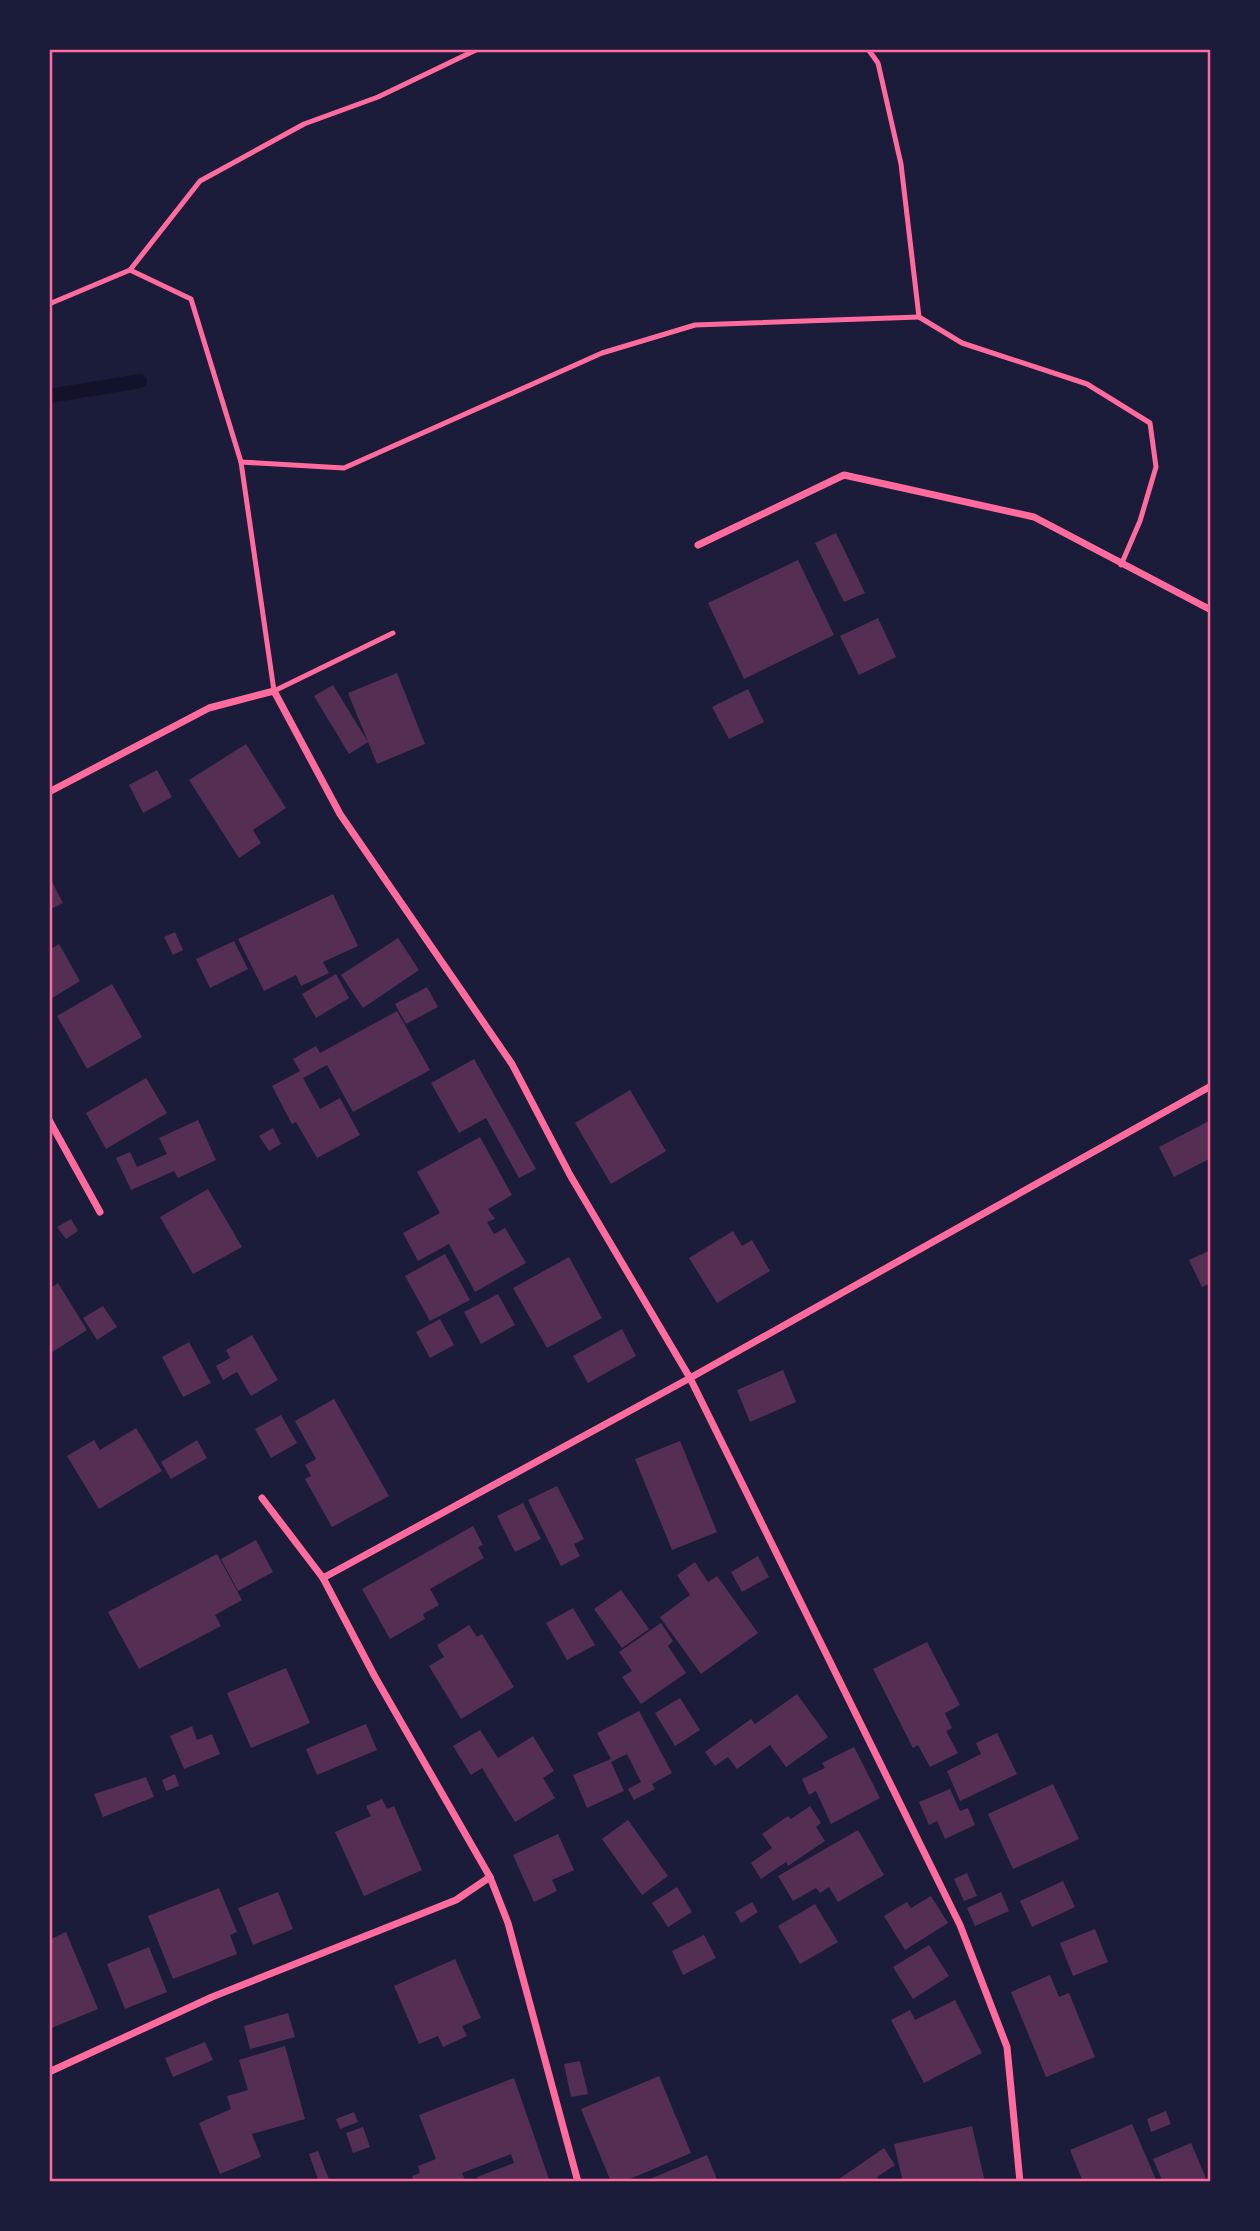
<svg xmlns="http://www.w3.org/2000/svg" width="1260" height="2231" viewBox="0 0 1260 2231" font-family="'DM Sans',sans-serif">
<rect width="100%" height="100%" fill="#1b1b3a"/>
<g fill="none" stroke-linecap="round" stroke-linejoin="round">
<polyline stroke="#12122b" stroke-width="14" points="49,396 140,381"/>
</g>
<g fill="#542f53">
<polygon points="836,533 865,593 844,602 815,543"/>
<polygon points="798,560 834,635 744,679 708,603"/>
<polygon points="878,618 896,657 859,675 840,636"/>
<polygon points="397,673 425,744 377,764 348,693"/>
<polygon points="333,685 368,742 349,754 314,696"/>
<polygon points="748,689 764,722 729,739 712,707"/>
<polygon points="246,744 286,808 253,830 261,843 239,858 189,780"/>
<polygon points="157,770 172,797 143,813 129,785"/>
<polygon points="49,876 63,903 49,910"/>
<polygon points="333,894 358,946 323,962 329,973 301,986 296,975 264,991 238,939"/>
<polygon points="175,932 183,950 173,955 164,937"/>
<polygon points="398,938 419,970 363,1008 341,975"/>
<polygon points="234,941 248,969 210,988 196,959"/>
<polygon points="59,944 80,981 49,1000 49,950"/>
<polygon points="336,974 349,998 316,1018 302,994"/>
<polygon points="112,984 142,1037 87,1069 57,1016"/>
<polygon points="427,987 438,1007 406,1024 395,1004"/>
<polygon points="397,1011 430,1070 353,1112 327,1065 303,1078 320,1109 340,1098 360,1135 317,1158 296,1122 292,1124 272,1086 300,1071 293,1059 316,1046 320,1053"/>
<polygon points="474,1059 536,1169 519,1178 486,1118 459,1133 431,1083"/>
<polygon points="146,1078 167,1113 106,1149 86,1113"/>
<polygon points="630,1090 666,1151 611,1184 575,1123"/>
<polygon points="198,1120 216,1160 178,1178 174,1171 131,1190 116,1158 130,1152 137,1167 167,1154 159,1138"/>
<polygon points="1211,1120 1211,1158 1174,1177 1159,1147"/>
<polygon points="273,1128 281,1144 269,1151 259,1136"/>
<polygon points="480,1137 512,1195 488,1209 495,1219 487,1222 494,1234 505,1228 526,1263 475,1292 449,1244 418,1261 403,1233 440,1213 417,1172"/>
<polygon points="208,1189 242,1247 193,1274 160,1217"/>
<polygon points="71,1219 78,1231 66,1239 57,1227"/>
<polygon points="733,1231 742,1246 752,1240 770,1271 717,1303 689,1258"/>
<polygon points="1211,1250 1211,1283 1202,1287 1189,1260"/>
<polygon points="445,1254 470,1300 430,1321 405,1276"/>
<polygon points="569,1257 602,1318 547,1348 513,1288"/>
<polygon points="58,1283 87,1330 49,1354 49,1289"/>
<polygon points="498,1294 515,1325 481,1344 464,1312"/>
<polygon points="103,1306 117,1327 97,1340 83,1318"/>
<polygon points="440,1319 454,1345 430,1358 416,1332"/>
<polygon points="622,1329 636,1356 588,1383 573,1356"/>
<polygon points="252,1335 278,1380 251,1396 237,1372 223,1380 216,1366 230,1358 226,1350"/>
<polygon points="189,1342 211,1383 183,1397 162,1357"/>
<polygon points="783,1370 796,1402 750,1422 737,1390"/>
<polygon points="334,1399 389,1496 332,1527 305,1479 311,1476 305,1465 316,1459 295,1421"/>
<polygon points="281,1415 297,1443 271,1458 255,1429"/>
<polygon points="136,1428 162,1471 99,1509 67,1456 94,1440 100,1450"/>
<polygon points="197,1440 207,1458 171,1479 161,1462"/>
<polygon points="680,1441 717,1532 672,1550 635,1459"/>
<polygon points="557,1486 584,1539 574,1544 580,1556 561,1566 528,1500"/>
<polygon points="523,1503 541,1539 515,1552 497,1516"/>
<polygon points="473,1526 483,1545 478,1547 484,1558 430,1589 439,1605 423,1614 425,1619 390,1639 362,1589"/>
<polygon points="256,1540 273,1572 238,1591 221,1559"/>
<polygon points="217,1554 242,1600 215,1615 221,1626 139,1669 108,1612"/>
<polygon points="758,1556 769,1577 742,1592 731,1572"/>
<polygon points="695,1562 708,1582 717,1576 758,1633 701,1674 660,1617 690,1595 677,1575"/>
<polygon points="621,1590 649,1629 622,1648 594,1609"/>
<polygon points="573,1608 595,1645 567,1660 546,1623"/>
<polygon points="661,1623 673,1641 668,1646 686,1673 641,1704 622,1677 632,1671 619,1652"/>
<polygon points="469,1625 477,1637 482,1634 514,1687 461,1719 429,1666 444,1657 437,1645"/>
<polygon points="927,1642 960,1705 945,1713 952,1728 946,1731 958,1753 930,1767 918,1745 913,1748 873,1669"/>
<polygon points="286,1668 310,1723 251,1748 227,1693"/>
<polygon points="797,1694 828,1737 786,1767 770,1745 737,1769 728,1757 715,1766 705,1752 751,1719 755,1724"/>
<polygon points="680,1698 700,1730 675,1746 655,1713"/>
<polygon points="639,1711 672,1773 652,1784 655,1789 634,1800 628,1789 641,1782 627,1754 611,1762 624,1791 587,1808 573,1775 611,1759 597,1733"/>
<polygon points="366,1724 377,1750 317,1775 306,1749"/>
<polygon points="192,1726 197,1740 212,1734 220,1754 184,1769 170,1736"/>
<polygon points="480,1730 498,1758 533,1736 554,1771 543,1778 555,1798 515,1822 482,1768 471,1775 453,1746"/>
<polygon points="997,1733 1017,1774 960,1801 947,1771 981,1754 976,1743"/>
<polygon points="854,1747 880,1798 831,1824 816,1791 809,1795 802,1779 825,1768 822,1763"/>
<polygon points="175,1774 179,1786 166,1791 162,1780"/>
<polygon points="146,1777 154,1797 103,1817 94,1794"/>
<polygon points="1053,1784 1079,1839 1013,1869 988,1814"/>
<polygon points="950,1789 960,1811 968,1808 975,1825 945,1839 937,1821 929,1825 919,1802"/>
<polygon points="382,1799 387,1809 394,1806 422,1870 364,1896 335,1832 371,1816 366,1806"/>
<polygon points="810,1806 821,1823 816,1827 825,1841 788,1866 786,1862 761,1879 751,1863 772,1848 762,1834 788,1816 791,1819"/>
<polygon points="628,1820 668,1876 642,1895 602,1839"/>
<polygon points="858,1830 884,1875 838,1902 829,1887 820,1893 816,1888 793,1901 778,1876"/>
<polygon points="558,1834 574,1870 552,1880 557,1891 534,1902 513,1855"/>
<polygon points="967,1873 977,1896 964,1901 954,1879"/>
<polygon points="1063,1881 1075,1907 1032,1927 1020,1901"/>
<polygon points="677,1887 692,1912 668,1927 652,1903"/>
<polygon points="219,1888 237,1932 230,1935 237,1954 173,1979 148,1916"/>
<polygon points="278,1892 293,1929 253,1945 238,1908"/>
<polygon points="1001,1892 1009,1911 975,1926 967,1908"/>
<polygon points="931,1896 948,1923 905,1950 884,1916 907,1902 911,1908"/>
<polygon points="752,1902 758,1912 741,1923 735,1912"/>
<polygon points="815,1904 838,1942 800,1964 778,1926"/>
<polygon points="1095,1929 1108,1962 1073,1976 1060,1943"/>
<polygon points="66,1932 98,2009 49,2029 49,1940"/>
<polygon points="704,1935 716,1958 683,1975 672,1951"/>
<polygon points="929,1945 949,1976 913,1999 893,1967"/>
<polygon points="149,1947 167,1992 125,2009 107,1964"/>
<polygon points="455,1959 481,2018 462,2026 467,2036 443,2047 438,2036 419,2044 394,1986"/>
<polygon points="1050,1975 1059,1997 1069,1993 1095,2057 1046,2077 1011,1992"/>
<polygon points="955,2000 982,2053 924,2083 891,2020 910,2010 915,2020"/>
<polygon points="288,2013 295,2037 250,2049 244,2026"/>
<polygon points="205,2042 213,2060 173,2077 165,2058"/>
<polygon points="285,2046 305,2119 252,2134 261,2157 220,2174 199,2123 231,2109 227,2096 248,2090 239,2060"/>
<polygon points="580,2061 588,2094 571,2097 564,2064"/>
<polygon points="659,2076 691,2153 623,2182 611,2182 581,2109"/>
<polygon points="514,2078 550,2182 479,2182 477,2177 514,2163 511,2154 462,2173 466,2182 414,2182 412,2176 420,2173 418,2166 436,2159 419,2115"/>
<polygon points="1166,2111 1171,2124 1151,2132 1147,2119"/>
<polygon points="354,2112 358,2122 340,2129 336,2119"/>
<polygon points="1132,2124 1157,2182 1083,2182 1070,2150"/>
<polygon points="972,2126 985,2182 903,2182 894,2144"/>
<polygon points="363,2127 370,2147 353,2153 346,2133"/>
<polygon points="1191,2143 1206,2178 1197,2182 1163,2182 1153,2159"/>
<polygon points="884,2148 895,2165 877,2177 880,2182 840,2182 839,2179"/>
<polygon points="318,2151 330,2182 319,2182 309,2154"/>
<polygon points="707,2155 718,2182 643,2182"/>
</g>
<g fill="none" stroke-linecap="round" stroke-linejoin="round">
<g stroke="#ff6b9d" stroke-width="5">
<polyline points="868,49 878,63 901,164 919,317 962,343 1087,384 1150,423 1156,467 1140,521 1121,565"/>
<polyline points="130,270 191,299 241,462 274,691 393,633"/>
<polyline points="49,304 130,270 200,181 304,124 378,97 478,49"/>
<polyline points="241,462 344,468 602,353 695,325 919,317"/>
</g>
<g stroke="#ff6b9d" stroke-width="7">
<polyline points="698,545 844,475 1034,517 1211,610"/>
<polyline points="49,792 209,708 274,691 340,814 512,1064 570,1175 690,1378 960,1925 1007,2047 1020,2182"/>
<polyline points="49,1120 100,1212"/>
<polyline points="262,1498 323,1578 374,1675 490,1877 508,1923 578,2182"/>
<polyline points="323,1578 690,1378 1211,1086"/>
<polyline points="49,2072 212,1997 456,1900 490,1877"/>
</g>
</g>
<rect width="1260" height="2231" fill="none" stroke="#1b1b3a" stroke-width="102"/>
<rect x="51" y="51" width="1158" height="2129" fill="none" stroke="#ff6b9d" stroke-width="2.5"/>
</svg>
